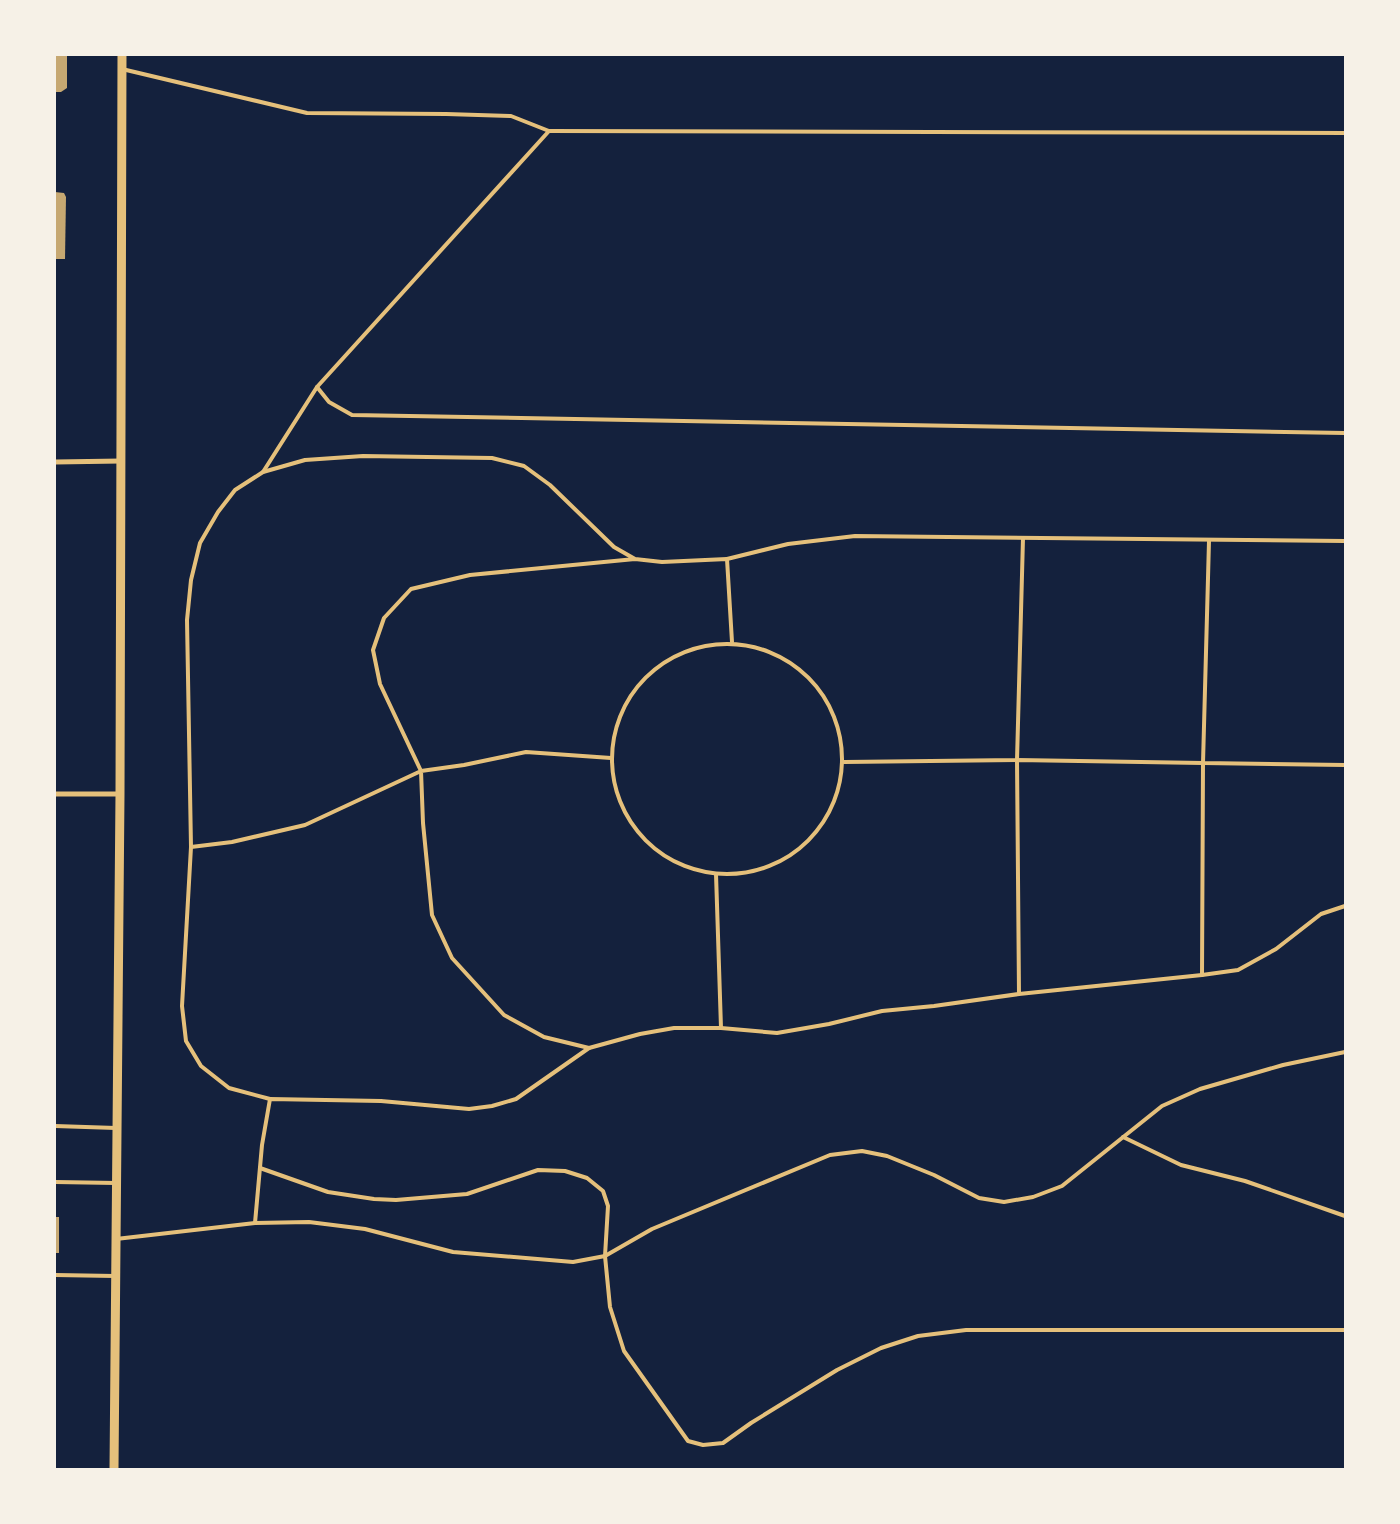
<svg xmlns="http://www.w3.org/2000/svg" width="1400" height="1524" viewBox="0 0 1400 1524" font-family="'DM Sans',sans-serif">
<rect width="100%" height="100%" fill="#14213d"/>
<g fill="#c6a872">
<polygon points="55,55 67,55 67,88 61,92 55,92"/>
<polygon points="55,192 64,193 66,197 65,259 55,259"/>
<rect x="55" y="1217" width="4" height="36"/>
</g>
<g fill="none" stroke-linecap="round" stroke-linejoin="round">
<g stroke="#e5c07b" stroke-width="4">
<polyline points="122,69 307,113 446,114 511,116 549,131 317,387"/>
<polyline points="549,131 1345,133"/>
<polyline points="263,472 317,387 329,402 352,415 1345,433"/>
<polyline points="1209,541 1203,763 1345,765"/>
<polyline points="635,559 614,547 550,485 524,466 492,458 363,456 305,460 263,472 235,490 218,512 200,543 191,580 187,620 191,847 232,842 305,825 421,771 380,684 373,650 384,618 411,589 470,575 635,559 662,562 727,559 732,642"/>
<polyline points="727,559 788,544 855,536 1345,541"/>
<circle cx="727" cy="759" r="115"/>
<polyline points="844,762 1017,760 1023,538"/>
<polyline points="191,847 182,1006 186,1041 201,1066 229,1088 270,1099"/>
<polyline points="716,874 721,1028"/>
<polyline points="1202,975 1238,970 1276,949 1321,914 1345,906"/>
<polyline points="589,1048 544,1037 504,1015 452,958 432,915 423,823 421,771 464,765 526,752 611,758"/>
<polyline points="55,1126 116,1128"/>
<polyline points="1123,1137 1181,1165 1245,1181 1345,1216"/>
<polyline points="260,1168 328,1192 374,1199 396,1200 467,1194 538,1170 565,1171 587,1178 603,1191 608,1206 605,1256"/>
<polyline points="55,1182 116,1183"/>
<polyline points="255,1223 262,1145 270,1099 381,1101 469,1109 492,1106 516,1099 589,1048 640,1034 674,1028 721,1028 777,1033 829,1024 882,1011 934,1006 1019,994 1202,975 1203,763 1017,760 1019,994"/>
<polyline points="116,1239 255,1223 309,1222 365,1229 453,1252 573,1262 605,1256 610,1307 624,1351 688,1441 703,1445 723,1443 751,1423 837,1370 881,1348 918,1336 966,1330 1345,1330"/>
<polyline points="605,1256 652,1229 830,1155 862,1151 887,1156 934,1175 979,1198 1004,1202 1033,1197 1062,1186 1162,1106 1200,1089 1283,1065 1345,1052"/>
<polyline points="55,1275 115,1276"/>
</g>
<g stroke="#e5c07b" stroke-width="5">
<polyline points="55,462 121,461"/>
<polyline points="55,794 120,794"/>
</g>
<polyline stroke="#e5c07b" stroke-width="9" points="114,1469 120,794 122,55"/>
</g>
<rect width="1400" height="1524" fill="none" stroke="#f6f1e7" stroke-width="112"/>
</svg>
